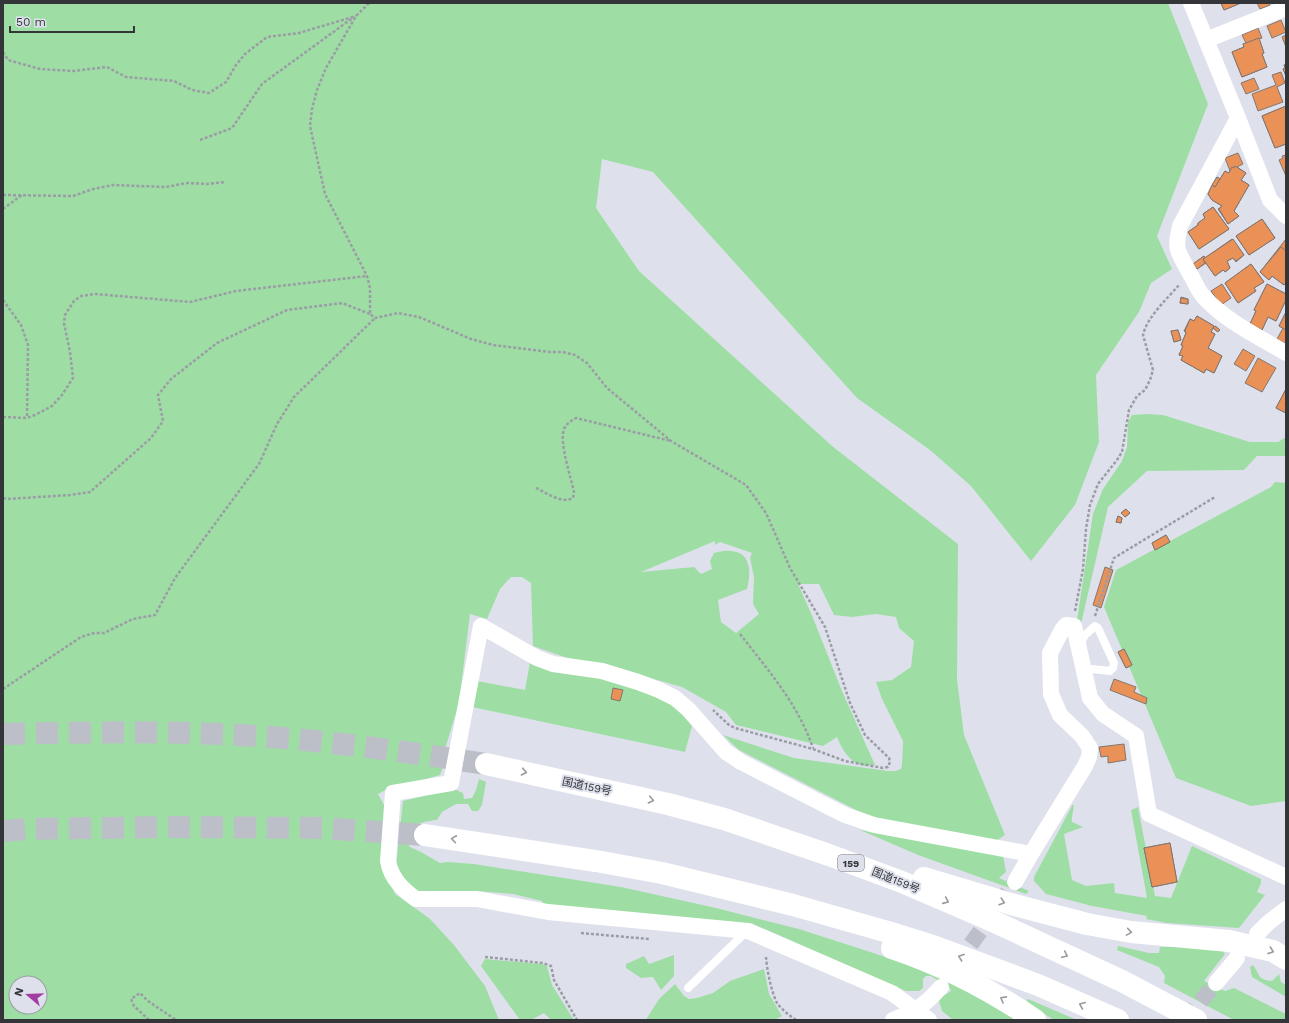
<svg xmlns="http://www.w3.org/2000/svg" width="1289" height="1023" viewBox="0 0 1289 1023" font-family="'Work Sans','Noto Sans JP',sans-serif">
<rect width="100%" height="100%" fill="#dee1ec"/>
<g fill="#9edea4" fill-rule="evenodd">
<path d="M3,3H1168L1208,104L1157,236L1172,269L1151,283L1139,312L1096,375L1099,442L1075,505L1031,561L971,486L930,450L857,398L653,172L602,159L596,208L639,271L832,446L958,544L957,679L964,735L1005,835L996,841L872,817L856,810L739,750L723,735L794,758L888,771H895L901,769L902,765L903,741L882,699L876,682L892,680L911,667L914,641L899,628L896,617L876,614L852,617L834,615L819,584H798L811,613L842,691L875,765C872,765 868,766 865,766C851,765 841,748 837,737L823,746L736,725L726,712L682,687L598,663L573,660L533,646L531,583L522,577H511L500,589L487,619L470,614L459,703L442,759V770L440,775L419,781L395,785L378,794L384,805L383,866L395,894L429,918L454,945L485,986L499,1020H3ZM715,541V545L720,542L752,553L750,558L754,577L753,604L759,614L736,633L721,622L718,600L747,589C751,573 752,552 730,551C725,550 719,552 714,553L710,561L712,569L701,574L694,567L641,572ZM16,983H40V1007H16Z"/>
<polygon points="1147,414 1163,415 1250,442 1278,442 1286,437 1286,456 1257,456 1244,470 1147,471 1108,507 1081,624 1077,620 1093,514 1103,489 1122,461 1127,447 1128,422 1132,415"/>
<polygon points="1275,482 1286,483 1286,801 1251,806 1176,778 1104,607 1116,570 1271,487"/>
<polygon points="530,662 614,680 666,700 673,704 692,726 685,752 472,707 477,681 525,690"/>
<path d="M479,779L486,782L482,805L478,811H472L468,804H456L442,812L437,820C420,822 414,823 405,839L410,847L421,852L440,863L448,862L474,864L621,887L716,908L799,929L932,972L1022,1020H953L942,1011L939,1001L940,998L951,991L950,988L931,976H926L923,979V988L919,991H906L751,923H737L544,905L542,901L513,894L477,891L415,893L404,879L396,866L403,801L454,789L463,793L464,799L472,798L476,790Z"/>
<path d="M1073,804C1075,810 1071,815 1072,822L1083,827L1064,834L1072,880L1086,886L1114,883L1115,893L1147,898L1131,810L1138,807L1155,896L1171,898L1192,846L1261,879V883L1257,892L1265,895L1239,928L1167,923L1146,919L1147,916L1092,906L1046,894L1034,881V877Z"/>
<polygon points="860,830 1003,855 1006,872 999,878 1029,891 1026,894 918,855"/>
<polygon points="1118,946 1149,953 1159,953 1160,947 1204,947 1223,951 1225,954 1204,981 1225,991 1234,988 1286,1014 1286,1020 1234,1020 1164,983 1165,976 1159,967 1117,950"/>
<polygon points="674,955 674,976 661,990 653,977 641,978 626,968 626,964 644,956 649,964"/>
<polygon points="485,959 542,964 547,966 552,985 574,1020 551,1020 544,1013 531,1020 520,1020 481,966"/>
<path d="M1253,965C1260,975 1258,980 1272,981L1279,974L1281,982L1286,985V997L1252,977L1250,967Z"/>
<polygon points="764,969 769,994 782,1016 774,1020 647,1020 647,1018 659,999 675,984 684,996 689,999 697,998 713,993 730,981"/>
<polygon points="1028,999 1077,1020 1054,1020 1026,1002"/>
</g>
<g fill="#ea9158" stroke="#817771">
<polygon points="1221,3 1241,3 1224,10"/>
<polygon points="1221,3 1241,3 1224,10"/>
<polygon points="1257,3 1269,3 1270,5 1260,9"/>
<polygon points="1281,20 1286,32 1272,38 1267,26"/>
<polygon points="1258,28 1262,38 1259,39 1264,53 1262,54 1267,67 1242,77 1232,52 1244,47 1243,44 1246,43 1242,35"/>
<polygon points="1286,35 1286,47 1282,37"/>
<polygon points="1259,38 1264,53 1262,54 1267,67 1242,77 1232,52 1244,47 1243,44"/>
<polygon points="1286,64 1286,76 1283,69 1285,68 1284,65"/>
<polygon points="1286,64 1286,76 1283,69 1285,68 1284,65"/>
<polygon points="1281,72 1285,83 1277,87 1283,102 1258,111 1252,94 1276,85 1272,75"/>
<polygon points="1254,78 1259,89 1246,94 1241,83"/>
<polygon points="1286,106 1286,144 1275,148 1262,116"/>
<polygon points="1286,106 1286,144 1275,148 1262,116"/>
<polygon points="1238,153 1243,164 1237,167 1246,173 1241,180 1249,185 1234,211 1239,216 1228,224 1218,209 1222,206 1212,200 1208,194 1217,177 1220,179 1225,171 1228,173 1230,171 1225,158"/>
<polygon points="1286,155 1286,176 1279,160 1283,158 1282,156"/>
<polygon points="1235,166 1246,173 1241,180 1249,185 1234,211 1239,216 1228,224 1219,209 1222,206 1212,200 1208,194 1212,185 1215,187 1225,171 1229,173 1232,167 1234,168"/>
<polygon points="1217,177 1220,179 1215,187 1212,185"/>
<polygon points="1213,207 1229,229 1199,249 1188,232 1198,225 1198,223 1205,218 1203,214"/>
<polygon points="1213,207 1229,229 1199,249 1188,232 1198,225 1198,223 1205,218 1203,214"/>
<polygon points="1262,219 1275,238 1249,255 1236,236"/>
<polygon points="1262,219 1275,238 1249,255 1236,236"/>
<polygon points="1232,239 1244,255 1236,262 1233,258 1227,261 1230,268 1225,272 1223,270 1215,276 1206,263 1197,269 1193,264 1204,256 1205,258"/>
<polygon points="1233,239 1244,255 1236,261 1233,258 1227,261 1230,268 1225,272 1223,270 1215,276 1203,259"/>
<polygon points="1286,239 1286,282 1284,285 1272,276 1269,280 1260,272"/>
<polygon points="1281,247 1286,251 1286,282 1284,285 1272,276 1269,280 1260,272"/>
<polygon points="1204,256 1205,258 1203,259 1205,263 1197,269 1193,264"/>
<polygon points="1251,264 1264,282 1254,288 1256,291 1238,303 1225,283"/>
<polygon points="1251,264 1264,282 1254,288 1256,291 1238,303 1225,283"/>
<polygon points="1222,284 1231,298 1221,305 1211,291"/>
<polygon points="1267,284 1286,294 1286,300 1276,321 1268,317 1262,330 1250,324 1256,311 1254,310"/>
<polygon points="1267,284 1286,294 1286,300 1276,321 1268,317 1262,330 1250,324 1256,311 1254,310"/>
<polygon points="1181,297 1188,299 1188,304 1180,303"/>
<polygon points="1181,298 1188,299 1188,304 1180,303"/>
<polygon points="1286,312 1286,344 1277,339 1283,328 1279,326"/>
<polygon points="1286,312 1286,330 1279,326"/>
<polygon points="1197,316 1214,326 1211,332 1215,334 1208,348 1222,356 1214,373 1206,369 1204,373 1181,360 1183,356 1179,355 1183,346 1181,345 1186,333 1184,331 1190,319 1194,321"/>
<polygon points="1197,316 1214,326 1211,332 1215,334 1208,348 1222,356 1214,373 1206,369 1204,373 1181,360 1183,356 1179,355 1183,346 1181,345 1186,333 1185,331 1190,319 1194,321"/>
<polygon points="1215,326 1220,330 1218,332 1213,328"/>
<polygon points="1215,326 1220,330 1218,332 1213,328"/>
<polygon points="1178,330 1181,340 1174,342 1171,331"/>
<polygon points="1178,330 1181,340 1174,342 1171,331"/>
<polygon points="1243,349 1255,356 1246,371 1234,364"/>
<polygon points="1258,358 1276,368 1262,392 1245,383"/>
<polygon points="1286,389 1286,413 1276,408"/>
<polygon points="1286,389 1286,413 1276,408"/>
<polygon points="1126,509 1130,513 1125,517 1121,513"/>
<polygon points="1126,509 1130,513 1125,517 1121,513"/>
<polygon points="1118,516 1122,518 1121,523 1116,522"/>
<polygon points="1118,516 1122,518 1121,523 1116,522"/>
<polygon points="1166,535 1170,542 1155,550 1152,543"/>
<polygon points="1166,535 1170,542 1155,550 1152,543"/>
<polygon points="1105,567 1113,570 1101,608 1093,605"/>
<polygon points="1124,649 1132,665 1126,668 1118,652"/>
<polygon points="1124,649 1132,665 1126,668 1118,652"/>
<polygon points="1114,679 1136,687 1134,692 1147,698 1146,704 1110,690"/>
<polygon points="613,688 623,690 620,701 611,699"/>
<polygon points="1124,744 1126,760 1108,763 1108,756 1101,757 1099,747"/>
<polygon points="1170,843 1177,882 1152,887 1144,848"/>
<polygon points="1170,843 1177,882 1152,887 1144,848"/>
</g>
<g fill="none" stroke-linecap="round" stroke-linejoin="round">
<g stroke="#bcbfc8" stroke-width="16" stroke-dasharray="16 8" stroke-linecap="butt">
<polyline points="957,964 1015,882"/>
<polyline points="1185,1020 1216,983"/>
</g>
<g stroke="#bcbfc8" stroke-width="22" stroke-dasharray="22 11" stroke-linecap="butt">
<path d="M3,734C100,732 197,730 294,739C358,745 422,754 486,764"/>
<polyline points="3,831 26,829 170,827 323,828 425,835"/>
</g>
<g stroke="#9b9da5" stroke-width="2.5" stroke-dasharray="3 2" stroke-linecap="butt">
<polyline points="369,3 356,16 326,68 317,90 312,109 310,126 325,194 367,276 370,288 370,314 375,318 398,313 419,317 471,339 493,345 550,352 563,352 575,355 587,363 607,388 671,441 746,485 766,513 790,568 825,627 850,703 865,735 889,758 890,762 888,767 883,768 845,761 813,749 735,728 729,725 713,710"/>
<polyline points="3,52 8,60 40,69 73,71 107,67 126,77 174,81 192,90 209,93 226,82 236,65 245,54 267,37 299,33 356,16"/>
<polyline points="200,140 232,128 262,84 266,81 354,17"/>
<polyline points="3,195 73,196 93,189 113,185 166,187 187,183 207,184 226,182"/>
<polyline points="3,209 22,195"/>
<polyline points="3,300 21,325 28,345 27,418"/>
<polyline points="3,417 27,418 35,415 52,406 62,395 73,378 70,352 64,323 65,315 74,301 81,296 95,294 190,302 236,291 367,276"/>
<path d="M536,488C547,493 561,504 573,498L574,492C571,478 559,442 564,429C567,423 571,421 576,418L671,441"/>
<polyline points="3,498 7,499 70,495 90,492 151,438 163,421 158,395 171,379 217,343 287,310 342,303 370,314"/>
<path d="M1075,611L1083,569L1086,529L1090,505L1098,484L1117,460L1122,452L1129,410L1137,396L1145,390L1150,380L1153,370L1143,335C1147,317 1167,299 1179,285"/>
<polyline points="1095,616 1114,558 1215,497"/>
<path d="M740,634C768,670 798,704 813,748"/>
<polyline points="3,689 81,637 94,633 104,633 133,619 155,615 175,578 259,464 277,424 294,397 375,318"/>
<polyline points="581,933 649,939"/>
<polyline points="485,957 543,963 551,966 554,980 577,1020"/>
<path d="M766,957C767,970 771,991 777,1003C782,1010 789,1015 796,1020"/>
<polyline points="149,1020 134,1006 131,999 140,993 148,1001 176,1020"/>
</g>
<g stroke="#fff" stroke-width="8">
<polyline points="1080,644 1085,635 1095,626 1098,628 1114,663 1113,668 1110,671 1083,668"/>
<polyline points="688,988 747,931"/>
</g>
<g stroke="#fff" stroke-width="16">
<polyline points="1191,3 1238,118 1270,200 1286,216"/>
<polyline points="1206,40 1286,8"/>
<path d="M1238,118L1180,226C1174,251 1178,251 1189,272C1194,280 1197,289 1203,296C1225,321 1257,336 1286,353"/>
<polyline points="1015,882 1031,854 1085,766 1089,757 1090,748 1082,736 1060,715 1051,694 1050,653 1062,630 1066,625 1074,626 1090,698 1103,714 1136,736 1149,814 1286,877"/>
<polyline points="1257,934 1268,923 1286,909"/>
<polyline points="1216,983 1237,958"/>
<path d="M893,1020C917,1010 924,1006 941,987"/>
<path d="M929,1020L892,993L748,931L548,912L477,899H416C402,889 391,878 388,861L393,793L451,783L481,626L537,658L553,664L602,671L638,682L659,690L675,698L689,710L726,752L741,762L823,804L845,815L874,825L1031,854"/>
</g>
<g stroke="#fff" stroke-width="22">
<polyline points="486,764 668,804 724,819 829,855 902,882 997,923 1122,981 1196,1020"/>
<polyline points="425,835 596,861 662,873 793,905 888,932 933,946 1038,985 1118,1020"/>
<polyline points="924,878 1011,904 1087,924 1131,932 1229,941 1273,951 1286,959"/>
<path d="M892,948C943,965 991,990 1035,1020"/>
</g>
</g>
<defs><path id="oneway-chevron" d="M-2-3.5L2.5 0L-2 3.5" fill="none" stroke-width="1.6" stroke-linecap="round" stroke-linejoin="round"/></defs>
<g stroke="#9a9a9c">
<use href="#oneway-chevron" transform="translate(524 772) rotate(12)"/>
<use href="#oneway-chevron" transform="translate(651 800) rotate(12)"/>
<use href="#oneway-chevron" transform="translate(454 839) rotate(-172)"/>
<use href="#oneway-chevron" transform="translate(946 901) rotate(24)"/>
<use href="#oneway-chevron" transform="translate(1002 902) rotate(17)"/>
<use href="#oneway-chevron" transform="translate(1129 932) rotate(9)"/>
<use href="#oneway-chevron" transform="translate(1271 951) rotate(20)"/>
<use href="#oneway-chevron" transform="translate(1065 955) rotate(25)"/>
<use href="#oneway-chevron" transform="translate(961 957) rotate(-160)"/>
<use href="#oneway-chevron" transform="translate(1003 999) rotate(-151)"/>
<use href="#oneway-chevron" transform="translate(1082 1005) rotate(-157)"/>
</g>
<g text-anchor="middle" stroke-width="4" stroke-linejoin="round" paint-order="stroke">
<rect fill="#dee1ec" stroke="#67696f" stroke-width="1" x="838" y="855" width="26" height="16" rx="3"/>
<g font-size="10" font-weight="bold" fill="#343539">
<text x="851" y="867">159</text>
</g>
<g font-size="11" fill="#343539" stroke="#dee1ec">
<text transform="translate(587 786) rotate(12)" y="4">国道159号</text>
<text transform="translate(896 880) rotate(22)" y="4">国道159号</text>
</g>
</g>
<rect width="1289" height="1023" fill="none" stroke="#343539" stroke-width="8"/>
<g transform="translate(28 995) rotate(289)"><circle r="19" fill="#dee1ec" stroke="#9a9ca4"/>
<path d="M0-3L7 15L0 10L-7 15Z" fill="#a13da3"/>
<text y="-6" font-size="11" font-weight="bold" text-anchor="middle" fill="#343539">N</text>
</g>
<path d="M10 26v6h124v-6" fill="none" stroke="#343539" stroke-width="2"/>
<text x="16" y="26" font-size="12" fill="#343539" stroke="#dee1ec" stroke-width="3" paint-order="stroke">50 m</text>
</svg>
